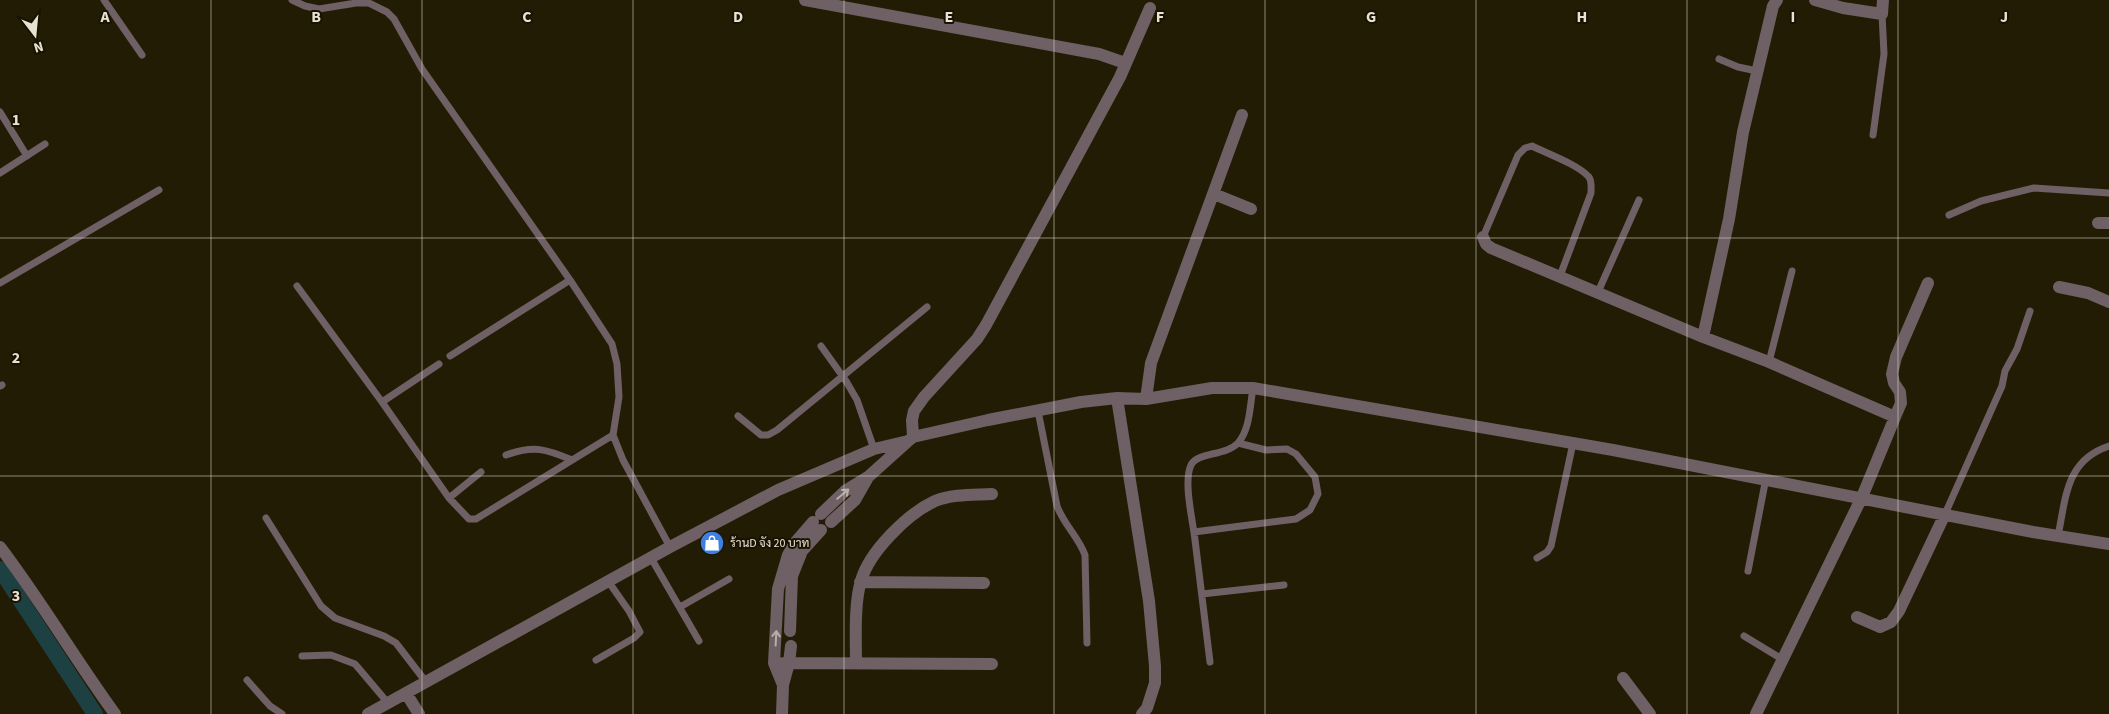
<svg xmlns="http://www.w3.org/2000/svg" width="2109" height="714" viewBox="0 0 2109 714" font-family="'Source Sans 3',Sarabun,sans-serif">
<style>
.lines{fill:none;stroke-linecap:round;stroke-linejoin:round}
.canal{stroke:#1d4043;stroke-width:16}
.lane{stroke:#6e6064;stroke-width:7}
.street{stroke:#6e6064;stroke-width:12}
.oneway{stroke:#b7afa7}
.grid{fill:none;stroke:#e7e3d4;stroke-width:1;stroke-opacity:0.55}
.labels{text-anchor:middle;stroke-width:4;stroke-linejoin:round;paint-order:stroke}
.poi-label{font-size:12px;fill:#e7e3d4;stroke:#191200;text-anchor:start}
.grid-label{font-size:16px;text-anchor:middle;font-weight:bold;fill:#e7e3d4;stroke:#191200;stroke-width:4;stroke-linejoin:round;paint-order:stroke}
</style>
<rect width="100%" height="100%" fill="#231c04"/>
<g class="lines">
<path class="canal" d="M 0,569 L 95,714"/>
<path class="lane" d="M 104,0 L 142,55
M 292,0 L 305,6 L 319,9 L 356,3 L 369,3 L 387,12 L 394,19 L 422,69 L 570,280 L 612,344 L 617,364 L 619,397 L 613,435 L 623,460 L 670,547
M 1719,59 L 1738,67 L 1757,71
M 0,112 L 27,156
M 1873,135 L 1884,54 L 1882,14
M 0,173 L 45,144
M 1949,215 L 1981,201 L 2034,188 L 2109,193
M 1483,237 L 1518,155 L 1525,148 L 1532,146 C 1548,154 1577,164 1589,177 C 1592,182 1591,187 1591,193 L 1560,276
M 0,283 L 159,190
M 297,286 L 382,402
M 1598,292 L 1639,200
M 821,346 L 846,381 L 857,400 L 874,449
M 450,356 L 570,280
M 1769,362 L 1792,271
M 439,364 L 382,402 L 449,498 L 469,519 L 476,519 L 613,435
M 0,386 L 2,385
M 1038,411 L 1057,506 C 1064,525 1078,536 1085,555 L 1087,643
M 738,416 L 761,435 L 768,435 L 777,430 L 927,307
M 506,455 C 534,445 546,449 572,460
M 449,498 L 481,472
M 1945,514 L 2002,386 L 2005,371 L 2017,349 L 2030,311
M 266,518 L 321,606 L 335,618 L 384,636 L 396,643 L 426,682
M 1194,532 L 1296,519 L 1310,510 L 1318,494 L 1315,477 L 1296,454 L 1287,449 L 1266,450 L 1238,443
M 2058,536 C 2066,497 2066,460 2109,446
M 651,558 L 699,641
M 1537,558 L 1547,552 L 1551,546 L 1573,443
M 1748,571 L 1766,478
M 1202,594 L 1284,585
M 680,607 L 729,579
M 1744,636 L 1782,659
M 302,656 L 331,655 L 355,664 L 388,703
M 596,660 L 634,638 L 640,632 L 629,611 L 608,581
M 1210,662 C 1205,621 1200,581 1195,540 C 1193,521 1183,482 1191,465 C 1197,452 1226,456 1238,443 C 1250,430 1250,405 1253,388
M 247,680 L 270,706 L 282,714"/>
<path class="street" d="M 805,0 L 1099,54 L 1125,63
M 1815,0 L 1843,8 L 1882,14 L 1883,0
M 1214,194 L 1251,209
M 2098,223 L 2109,223
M 1483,237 L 1486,244 L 1491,248 L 1703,337 L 1769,362 L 1895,417 L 1862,497 L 1756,714
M 2059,287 L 2088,293 L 2109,302
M 1703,337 L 1729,219 L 1743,132 L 1773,6 L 1777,0
M 1117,398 L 1149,601 L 1155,666 L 1155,683 L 1147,708 L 1142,714
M 1146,399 L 1151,363 L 1242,115
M 1895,417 L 1901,403 L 1900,392 L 1894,383 L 1892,374 L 1896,357 L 1928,283
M 913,437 L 912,420 L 914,411 L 924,397 L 977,339 L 986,325 L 1120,77 L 1150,8
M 821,514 L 845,491 L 868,477 L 907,442
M 831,522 L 855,500 L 867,479
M 0,547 C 41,601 75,659 115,714
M 860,582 L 984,583
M 1857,617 L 1880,627 L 1891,622 L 1899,611 L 1945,514
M 790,631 L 792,576 L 802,551 L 821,530
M 856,662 C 856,640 854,603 861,581 C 869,552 907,514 935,501 C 952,494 974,495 992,494
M 774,663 L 992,664
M 1623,678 L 1650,714
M 783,685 L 774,663 L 778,589 L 788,555 L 794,544 L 813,522
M 406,693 L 419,714
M 368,714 L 670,547 L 778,490 L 874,449 L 908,441 L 913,437 L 988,420 L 1081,402 L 1117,398 L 1146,399 L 1212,388 L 1253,388 L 1613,450 L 2033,532 L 2109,544
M 782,714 L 783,685 L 789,663 L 791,646"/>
</g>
<defs><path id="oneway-shaft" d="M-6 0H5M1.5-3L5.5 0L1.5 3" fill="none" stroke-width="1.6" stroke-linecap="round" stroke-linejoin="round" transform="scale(1.25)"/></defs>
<g class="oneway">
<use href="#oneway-shaft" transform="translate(843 494) rotate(-40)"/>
<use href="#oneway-shaft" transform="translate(776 638) rotate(-87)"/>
</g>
<path class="grid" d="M 211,0 L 211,714M 422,0 L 422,714M 633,0 L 633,714M 844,0 L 844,714M 1054,0 L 1054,714M 1265,0 L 1265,714M 1476,0 L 1476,714M 1687,0 L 1687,714M 1898,0 L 1898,714M 0,238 L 2109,238M 0,476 L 2109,476"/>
<defs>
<g id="shop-disc" transform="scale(1.25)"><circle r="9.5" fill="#3f7fe0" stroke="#191200"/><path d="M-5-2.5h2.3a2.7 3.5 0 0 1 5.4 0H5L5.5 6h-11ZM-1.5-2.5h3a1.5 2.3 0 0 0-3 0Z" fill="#fff"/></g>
</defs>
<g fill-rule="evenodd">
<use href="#shop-disc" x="712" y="543"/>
</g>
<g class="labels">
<g class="poi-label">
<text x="730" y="547">ร้านD จัง 20 บาท</text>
</g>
</g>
<g class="grid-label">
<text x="105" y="22">A</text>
<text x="316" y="22">B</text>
<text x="527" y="22">C</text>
<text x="738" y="22">D</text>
<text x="949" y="22">E</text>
<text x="1160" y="22">F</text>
<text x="1371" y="22">G</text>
<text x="1582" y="22">H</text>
<text x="1793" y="22">I</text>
<text x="2004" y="22">J</text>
<text x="16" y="125">1</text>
<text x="16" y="363">2</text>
<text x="16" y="601">3</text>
</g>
<g transform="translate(35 35) rotate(164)" stroke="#191200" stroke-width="4" paint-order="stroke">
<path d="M0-4L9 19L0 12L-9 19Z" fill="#e7e3d4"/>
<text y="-8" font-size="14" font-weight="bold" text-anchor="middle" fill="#e7e3d4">N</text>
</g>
</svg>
